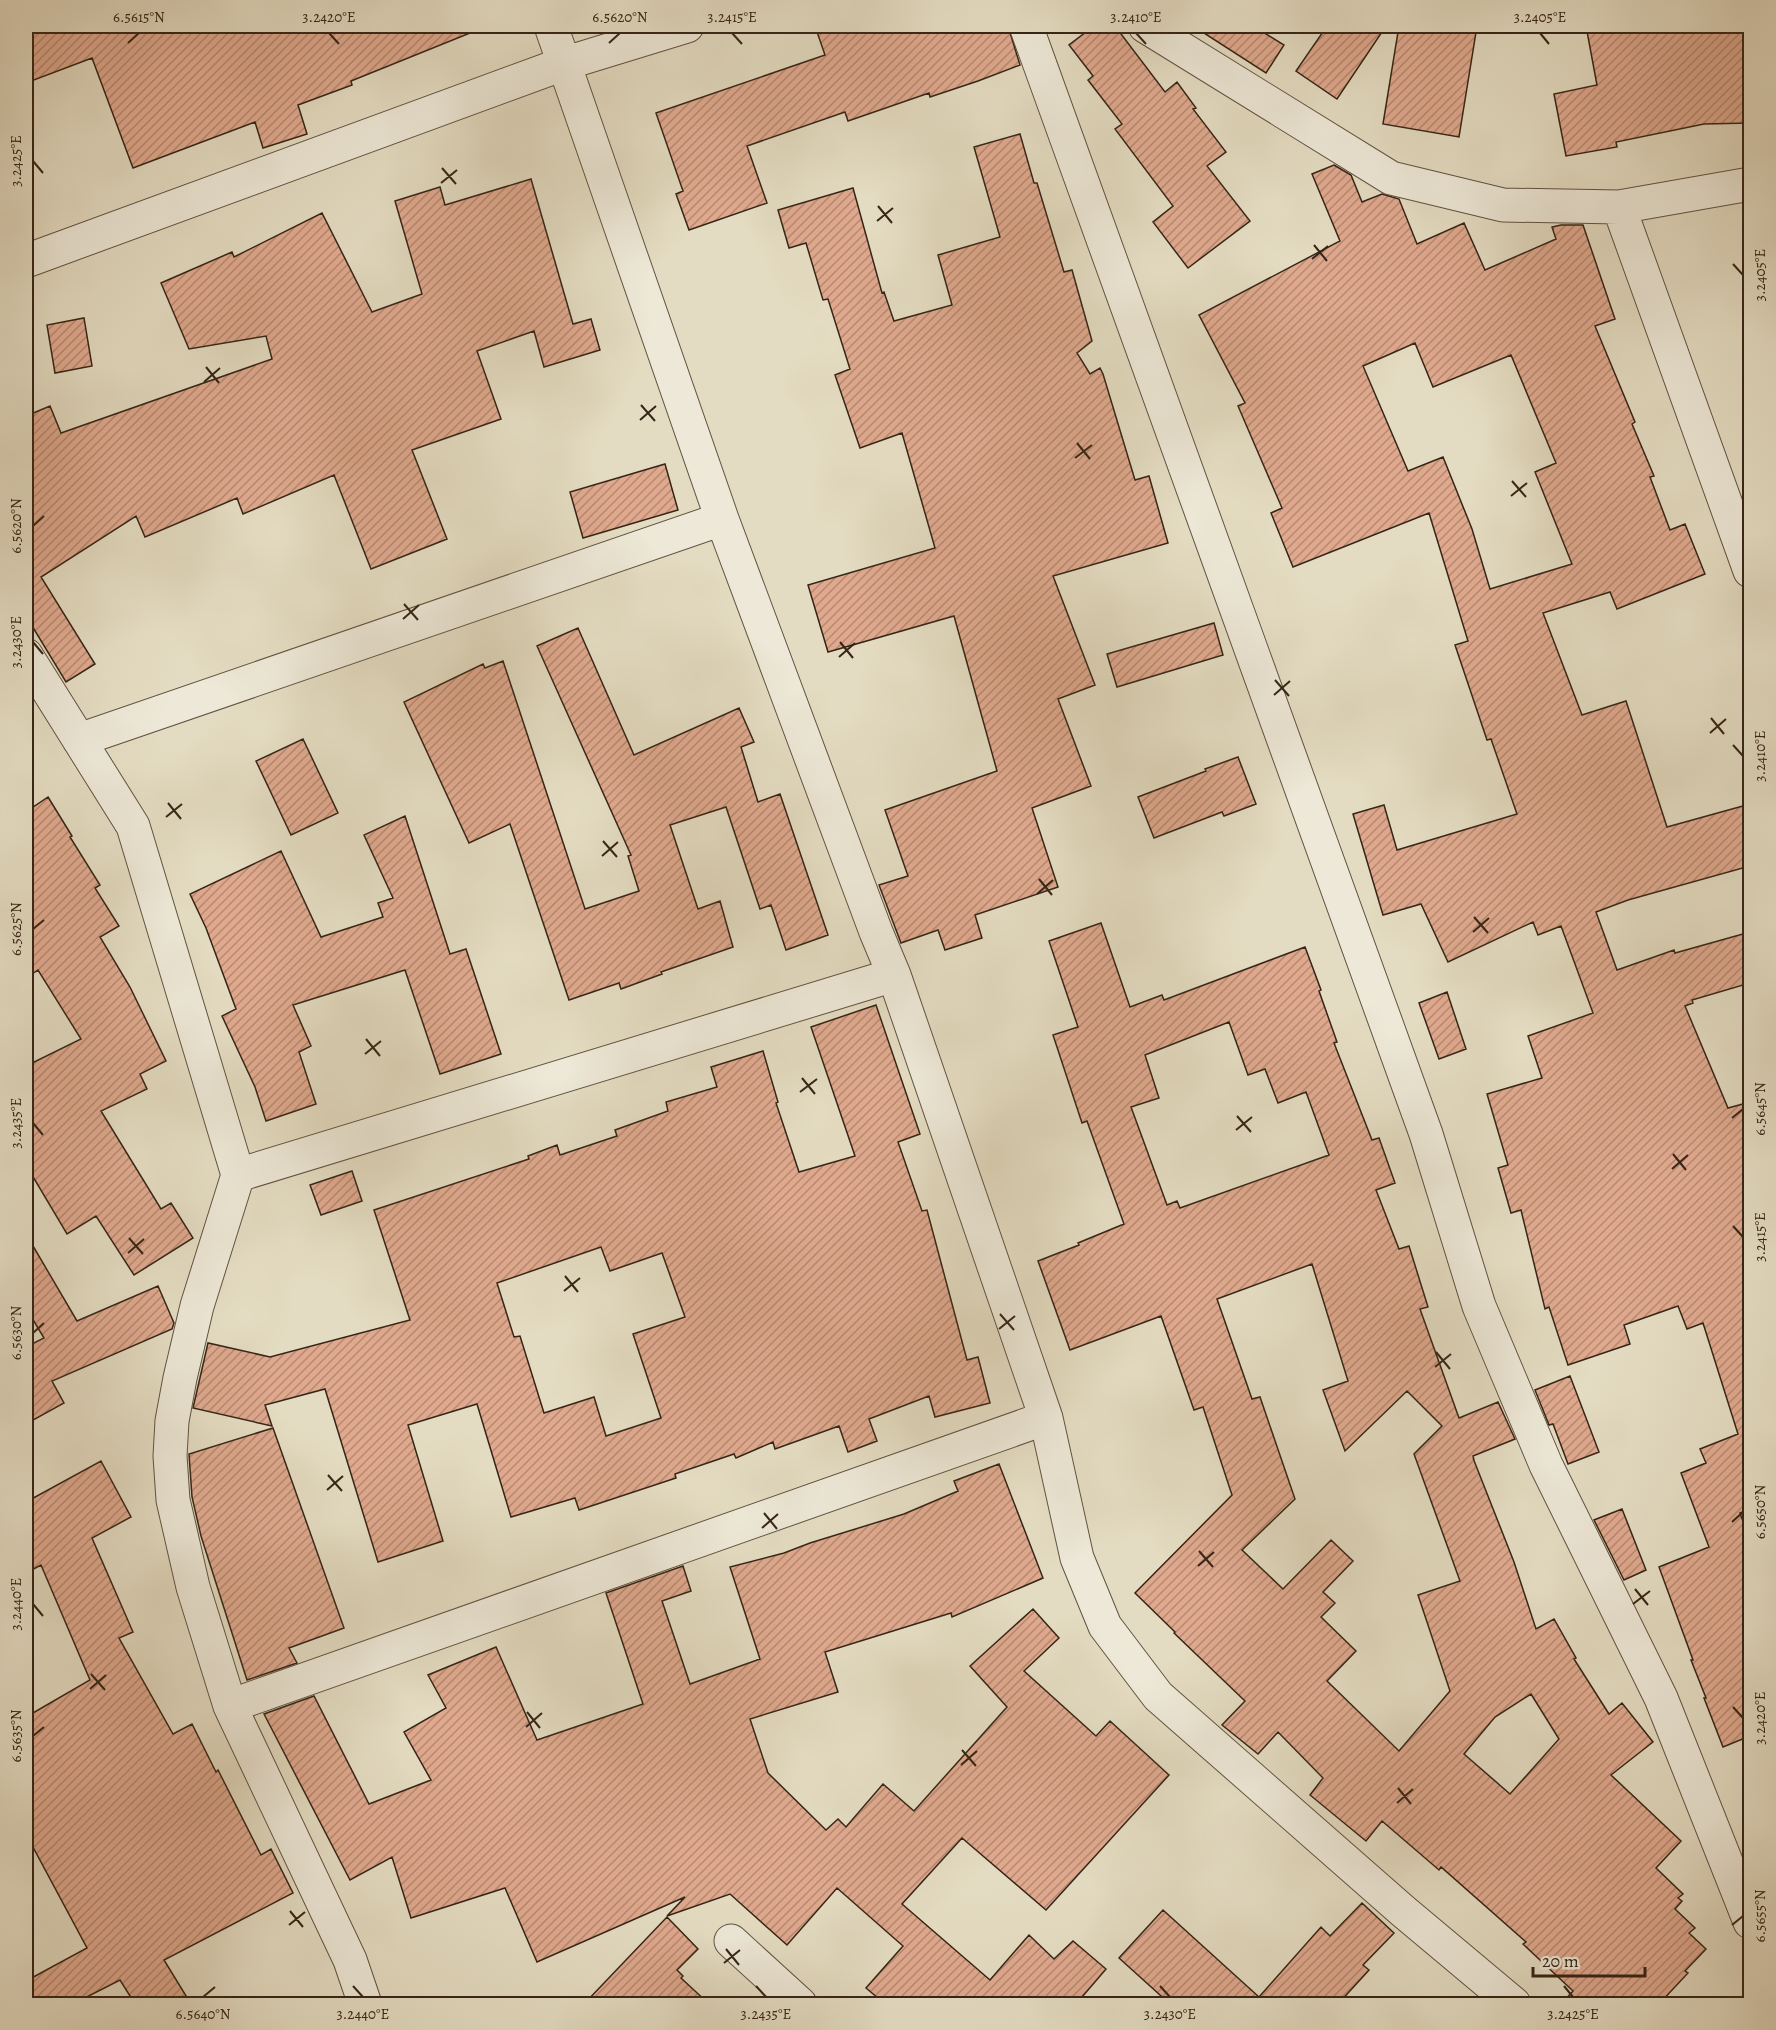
<svg xmlns="http://www.w3.org/2000/svg" width="1776" height="2030" viewBox="0 0 1776 2030" font-family="Alegreya,serif">
<style>
.building{fill:url(#building-hatch);stroke:#352516;stroke-width:1.5;fill-rule:evenodd}
.lines{fill:none;stroke-linecap:round;stroke-linejoin:round}
.minor-casing{stroke:#615341;stroke-width:35}
.minor{stroke:#ede8d7;stroke-width:33}
.ticks{fill:none;stroke:#352516;stroke-width:2}
.neatline{fill:none;stroke:#352516;stroke-width:2}
.ticks-label{font-size:15px;text-anchor:middle;fill:#352516}
</style>
<defs>
<pattern id="building-hatch" width="6" height="6" patternUnits="userSpaceOnUse" patternTransform="scale(1.5)"><rect width="6" height="6" fill="#e0a98e"/><path d="M-1 1l2-2M0 6l6-6M5 7l2-2" fill="none" stroke="#b68973"/></pattern>
</defs>
<rect width="100%" height="100%" fill="#e4dcc2"/>
<filter id="stains"><feTurbulence type="fractalNoise" baseFrequency=".00333" numOctaves="4"/><feColorMatrix values="0 0 0 0 .2 0 0 0 0 .09 0 0 0 0 .02 0 0 0 .5 -.17"/></filter>
<radialGradient id="worn" r=".72"><stop offset=".6" stop-color="#630" stop-opacity="0"/><stop offset="1" stop-color="#630" stop-opacity=".3"/></radialGradient>
<path class="building" d="M 26,26 L 485,26 L 485,27 L 351,81 L 352,85 L 298,105 L 307,134 L 263,148 L 255,122 L 133,168 L 92,58 L 26,83 Z
M 815,26 L 1008,26 L 1020,65 L 978,81 L 930,97 L 929,93 L 848,121 L 845,112 L 747,146 L 767,203 L 689,230 L 676,194 L 683,191 L 656,113 L 825,55 Z
M 1094,26 L 1115,26 L 1165,92 L 1177,82 L 1196,108 L 1193,109 L 1226,152 L 1207,166 L 1250,221 L 1188,268 L 1153,222 L 1173,206 L 1115,129 L 1122,124 L 1088,80 L 1093,76 L 1069,45 Z
M 1193,26 L 1253,26 L 1284,45 L 1266,73 Z
M 1327,26 L 1386,26 L 1337,99 L 1296,71 Z
M 1399,26 L 1477,26 L 1459,137 L 1383,124 Z
M 1586,26 L 1750,26 L 1750,123 L 1704,124 L 1616,142 L 1617,147 L 1566,156 L 1554,94 L 1597,85 Z
M 1020,134 L 1034,183 L 1037,183 L 1064,272 L 1072,270 L 1092,341 L 1077,353 L 1090,374 L 1100,368 L 1103,374 L 1135,480 L 1149,476 L 1168,543 L 1053,576 L 1095,685 L 1058,699 L 1091,786 L 1032,808 L 1058,887 L 975,915 L 982,938 L 945,950 L 938,930 L 901,943 L 879,885 L 908,876 L 885,810 L 997,771 L 954,616 L 828,652 L 808,585 L 935,548 L 902,433 L 860,448 L 835,375 L 850,369 L 828,299 L 823,300 L 806,243 L 789,248 L 778,210 L 853,188 L 882,293 L 884,292 L 894,321 L 952,305 L 938,255 L 1000,237 L 974,147 Z
M 1334,165 L 1351,175 L 1362,202 L 1382,194 L 1399,199 L 1417,244 L 1464,223 L 1485,270 L 1556,239 L 1552,227 L 1561,225 L 1583,225 L 1615,319 L 1595,326 L 1635,422 L 1632,424 L 1654,476 L 1650,477 L 1670,530 L 1685,524 L 1705,574 L 1617,609 L 1610,592 L 1543,613 L 1582,715 L 1626,701 L 1667,827 L 1750,804 L 1750,866 L 1628,900 L 1596,912 L 1617,970 L 1674,950 L 1675,953 L 1750,932 L 1750,983 L 1692,1000 L 1693,1003 L 1685,1006 L 1728,1108 L 1750,1102 L 1750,1509 L 1740,1513 L 1750,1541 L 1750,1736 L 1723,1747 L 1704,1698 L 1706,1698 L 1691,1660 L 1693,1660 L 1659,1567 L 1709,1547 L 1681,1473 L 1706,1463 L 1700,1449 L 1738,1434 L 1703,1323 L 1687,1329 L 1678,1306 L 1624,1325 L 1630,1344 L 1568,1365 L 1549,1307 L 1545,1309 L 1521,1210 L 1511,1213 L 1498,1168 L 1508,1165 L 1487,1094 L 1542,1078 L 1528,1036 L 1593,1013 L 1561,926 L 1538,935 L 1533,922 L 1448,962 L 1421,904 L 1383,915 L 1353,814 L 1384,805 L 1397,850 L 1517,814 L 1491,739 L 1487,740 L 1455,645 L 1468,641 L 1429,513 L 1293,567 L 1271,513 L 1282,508 L 1238,406 L 1245,403 L 1199,315 L 1340,241 L 1312,174 ZM 1415,343 L 1433,387 L 1511,355 L 1556,463 L 1535,472 L 1572,564 L 1490,589 L 1472,529 L 1443,457 L 1408,471 L 1363,366 Z
M 531,179 L 573,324 L 591,319 L 600,350 L 544,367 L 534,331 L 477,351 L 501,419 L 412,450 L 447,539 L 371,569 L 334,475 L 243,514 L 237,498 L 145,537 L 136,516 L 41,577 L 95,664 L 66,682 L 26,616 L 26,416 L 50,406 L 61,433 L 272,359 L 266,336 L 189,349 L 161,283 L 232,252 L 234,257 L 322,213 L 372,312 L 422,294 L 395,201 L 440,187 L 445,205 Z
M 84,318 L 92,366 L 55,373 L 47,325 Z
M 665,464 L 678,510 L 583,538 L 570,492 Z
M 1214,623 L 1223,655 L 1117,687 L 1107,654 Z
M 578,628 L 634,755 L 739,708 L 754,742 L 741,747 L 758,802 L 780,794 L 828,935 L 786,950 L 771,905 L 760,909 L 726,807 L 670,825 L 698,909 L 720,901 L 733,947 L 661,972 L 662,974 L 621,989 L 619,983 L 569,1000 L 510,824 L 469,843 L 404,702 L 483,664 L 485,668 L 503,661 L 585,909 L 639,891 L 628,856 L 631,855 L 537,646 Z
M 303,739 L 338,813 L 291,835 L 256,761 Z
M 1238,757 L 1256,804 L 1224,816 L 1222,812 L 1154,838 L 1138,797 L 1206,771 L 1205,769 Z
M 48,797 L 72,836 L 70,837 L 100,885 L 95,888 L 119,926 L 100,937 L 130,987 L 166,1061 L 140,1074 L 147,1089 L 101,1111 L 161,1209 L 171,1203 L 193,1238 L 134,1275 L 96,1216 L 67,1234 L 26,1165 L 26,1066 L 81,1039 L 38,970 L 26,978 L 26,812 Z
M 405,816 L 450,954 L 466,949 L 501,1054 L 440,1074 L 405,970 L 293,1005 L 311,1046 L 299,1052 L 316,1104 L 266,1121 L 255,1087 L 222,1016 L 236,1009 L 206,928 L 190,894 L 281,851 L 321,937 L 383,917 L 378,903 L 393,898 L 364,835 Z
M 1101,923 L 1130,1007 L 1162,995 L 1164,1000 L 1305,947 L 1321,990 L 1319,991 L 1337,1042 L 1334,1043 L 1372,1140 L 1379,1138 L 1395,1183 L 1376,1190 L 1399,1249 L 1409,1246 L 1428,1307 L 1420,1309 L 1459,1418 L 1498,1402 L 1515,1439 L 1473,1456 L 1474,1460 L 1473,1458 L 1514,1562 L 1536,1629 L 1554,1619 L 1576,1658 L 1574,1659 L 1609,1714 L 1622,1703 L 1653,1742 L 1611,1775 L 1681,1841 L 1656,1868 L 1683,1894 L 1678,1898 L 1682,1901 L 1675,1909 L 1695,1928 L 1689,1933 L 1706,1949 L 1685,1971 L 1688,1973 L 1659,2004 L 1561,2004 L 1573,1991 L 1523,1944 L 1526,1942 L 1441,1867 L 1439,1870 L 1382,1821 L 1366,1841 L 1310,1795 L 1323,1778 L 1278,1732 L 1258,1754 L 1222,1725 L 1245,1701 L 1174,1633 L 1175,1632 L 1135,1593 L 1232,1495 L 1203,1407 L 1194,1410 L 1161,1316 L 1070,1350 L 1038,1261 L 1079,1245 L 1078,1243 L 1124,1224 L 1087,1121 L 1082,1123 L 1053,1035 L 1078,1027 L 1049,941 ZM 1229,1022 L 1248,1075 L 1265,1069 L 1278,1103 L 1306,1092 L 1329,1155 L 1180,1208 L 1177,1201 L 1167,1205 L 1131,1107 L 1159,1098 L 1145,1055 ZM 1312,1264 L 1348,1381 L 1323,1390 L 1345,1451 L 1407,1391 L 1442,1426 L 1414,1454 L 1460,1581 L 1418,1595 L 1450,1691 L 1399,1751 L 1327,1681 L 1356,1651 L 1321,1617 L 1335,1603 L 1323,1592 L 1353,1561 L 1331,1540 L 1283,1589 L 1242,1550 L 1295,1499 L 1260,1397 L 1252,1399 L 1217,1299 ZM 1531,1694 L 1559,1739 L 1510,1794 L 1464,1754 L 1495,1717 Z
M 1447,992 L 1466,1049 L 1439,1059 L 1419,1003 Z
M 876,1005 L 920,1134 L 898,1142 L 922,1211 L 927,1210 L 967,1360 L 978,1357 L 990,1403 L 935,1417 L 929,1396 L 869,1419 L 877,1441 L 848,1452 L 839,1426 L 775,1449 L 773,1442 L 736,1458 L 734,1454 L 675,1474 L 676,1478 L 579,1510 L 575,1498 L 511,1517 L 477,1404 L 408,1425 L 443,1541 L 378,1562 L 325,1389 L 265,1405 L 272,1426 L 193,1408 L 208,1343 L 270,1357 L 410,1320 L 374,1210 L 529,1159 L 528,1156 L 557,1145 L 560,1155 L 617,1136 L 615,1130 L 668,1111 L 666,1102 L 717,1087 L 711,1067 L 763,1051 L 778,1102 L 776,1103 L 799,1172 L 855,1156 L 811,1027 ZM 601,1247 L 610,1271 L 662,1253 L 685,1317 L 633,1334 L 661,1418 L 606,1436 L 594,1397 L 544,1413 L 520,1336 L 514,1337 L 497,1283 Z
M 352,1171 L 362,1201 L 321,1215 L 310,1185 Z
M 26,1234 L 77,1321 L 158,1286 L 174,1323 L 172,1329 L 52,1381 L 64,1403 L 26,1424 L 26,1331 L 32,1344 L 44,1338 L 26,1308 Z
M 1570,1376 L 1599,1452 L 1568,1464 L 1553,1424 L 1549,1425 L 1535,1390 Z
M 273,1428 L 344,1628 L 289,1648 L 297,1663 L 247,1680 L 201,1536 L 192,1497 L 189,1454 Z
M 101,1461 L 131,1517 L 92,1538 L 133,1632 L 119,1638 L 173,1734 L 192,1724 L 216,1772 L 218,1770 L 261,1855 L 271,1849 L 293,1893 L 164,1960 L 191,2004 L 135,2004 L 120,1980 L 73,2004 L 26,2004 L 26,1981 L 87,1948 L 26,1834 L 26,1717 L 90,1680 L 41,1565 L 26,1573 L 26,1502 Z
M 999,1464 L 1043,1578 L 952,1617 L 951,1613 L 825,1652 L 838,1692 L 750,1719 L 768,1773 L 826,1830 L 838,1819 L 846,1827 L 883,1784 L 914,1811 L 1007,1707 L 970,1666 L 1033,1609 L 1059,1638 L 1024,1671 L 1096,1736 L 1110,1721 L 1169,1775 L 1046,1910 L 962,1838 L 902,1904 L 990,1980 L 1029,1935 L 1054,1959 L 1073,1941 L 1106,1969 L 1076,2004 L 885,2004 L 866,1988 L 903,1946 L 837,1888 L 787,1945 L 730,1894 L 667,1916 L 685,1897 L 537,1962 L 505,1888 L 411,1918 L 392,1857 L 350,1880 L 264,1714 L 314,1696 L 369,1804 L 431,1780 L 404,1732 L 446,1708 L 428,1675 L 496,1647 L 537,1740 L 643,1704 L 606,1593 L 683,1566 L 691,1591 L 662,1601 L 690,1684 L 760,1659 L 730,1567 L 784,1553 L 810,1543 L 904,1514 L 958,1491 L 954,1481 Z
M 1622,1509 L 1646,1570 L 1624,1580 L 1594,1520 Z
M 1362,1903 L 1394,1933 L 1363,1965 L 1369,1970 L 1338,2004 L 1170,2004 L 1119,1958 L 1163,1910 L 1259,1997 L 1321,1927 L 1330,1936 Z
M 667,1917 L 698,1949 L 677,1970 L 683,1976 L 681,1978 L 709,2004 L 584,2004 Z"/>
<g class="lines">
<g class="minor-casing">
<path id="minor" d="M 551,26 L 722,519 L 876,932 L 894,975 L 1046,1418 L 1077,1558 L 1105,1626 L 1158,1696 L 1403,1911 L 1514,2004
M 1026,26 L 1426,1134 L 1479,1306 L 1546,1465 L 1661,1698 L 1750,1922
M 1145,26 L 1391,178 L 1503,205 L 1619,207 L 1750,184
M 1619,207 L 1750,571
M 26,261 L 563,64 L 687,26
M 26,655 L 133,826 L 238,1175 L 197,1306 L 180,1378 L 172,1421 L 170,1456 L 173,1500 L 193,1587 L 230,1706 L 350,1960 L 365,2004
M 79,740 L 722,519
M 238,1175 L 894,975
M 230,1706 L 1046,1418
M 731,1941 L 800,2004"/>
</g>
<use href="#minor" class="minor"/>
</g>
<path class="ticks" d="M 329,33 L 339,44M 732,33 L 742,44M 1136,33 L 1146,44M 1540,33 L 1549,44M 128,43 L 139,33M 609,43 L 620,33M 33,161 L 43,173M 442,168 L 456,184M 441,183 L 457,170M 878,206 L 892,223M 877,221 L 893,208M 1314,245 L 1327,261M 1312,259 L 1328,246M 1733,264 L 1743,275M 206,367 L 219,383M 204,382 L 220,368M 641,405 L 655,421M 640,420 L 656,406M 1077,443 L 1090,459M 1075,458 L 1092,445M 1512,481 L 1526,497M 1511,496 L 1527,483M 33,526 L 44,516M 404,604 L 418,620M 403,619 L 419,605M 33,642 L 43,654M 840,642 L 853,658M 839,657 L 855,643M 1275,680 L 1289,696M 1274,695 L 1290,681M 1711,718 L 1724,734M 1710,733 L 1726,719M 1733,745 L 1743,756M 168,803 L 181,819M 166,817 L 182,804M 603,841 L 617,857M 602,856 L 618,842M 1039,879 L 1052,895M 1037,894 L 1053,880M 1474,917 L 1488,933M 33,929 L 44,920M 1473,932 L 1489,918M 366,1039 L 380,1056M 365,1054 L 381,1041M 802,1078 L 815,1094M 800,1092 L 817,1079M 1237,1116 L 1251,1132M 1732,1118 L 1743,1109M 33,1123 L 43,1135M 1236,1130 L 1252,1117M 1673,1154 L 1686,1170M 1672,1169 L 1688,1155M 1733,1226 L 1743,1237M 129,1238 L 143,1254M 128,1253 L 144,1239M 565,1276 L 578,1292M 564,1291 L 580,1278M 1000,1314 L 1014,1330M 999,1329 L 1015,1316M 33,1333 L 44,1323M 1436,1352 L 1450,1369M 1435,1367 L 1451,1354M 328,1475 L 342,1491M 327,1490 L 343,1476M 764,1513 L 777,1529M 1732,1522 L 1743,1512M 762,1528 L 778,1514M 1199,1551 L 1213,1567M 1198,1566 L 1214,1552M 1635,1589 L 1648,1605M 33,1604 L 43,1616M 1633,1604 L 1650,1591M 91,1674 L 105,1690M 90,1689 L 106,1675M 1733,1707 L 1743,1718M 527,1712 L 540,1728M 526,1727 L 542,1713M 33,1736 L 44,1727M 962,1750 L 976,1766M 961,1765 L 977,1751M 1398,1788 L 1411,1804M 1397,1803 L 1413,1789M 290,1911 L 303,1927M 289,1925 L 305,1912M 1732,1925 L 1743,1916M 726,1949 L 739,1965M 724,1963 L 740,1950M 353,1986 L 363,1997M 756,1986 L 766,1997M 1160,1986 L 1170,1997M 1564,1986 L 1573,1997M 203,1997 L 215,1987"/>
<rect width="1776" height="2030" fill="none" stroke="#e4dcc2" stroke-width="66"/>
<path d="M1533 1967v9h112v-9" fill="none" stroke="#352516" stroke-width="3"/>
<text x="1542" y="1967" font-size="18" fill="#352516" stroke="#ede8d7" stroke-width="4.5" paint-order="stroke">20 m</text>
<rect x="33" y="33" width="1710" height="1964" class="neatline"/>
<g class="ticks-label">
<text x="139" y="22">6.5615°N</text>
<text x="329" y="22">3.2420°E</text>
<text x="620" y="22">6.5620°N</text>
<text x="732" y="22">3.2415°E</text>
<text x="1136" y="22">3.2410°E</text>
<text x="1540" y="22">3.2405°E</text>
<text transform="translate(16 161) rotate(-90)" y="5">3.2425°E</text>
<text transform="translate(1760 275) rotate(-90)" y="5">3.2405°E</text>
<text transform="translate(16 526) rotate(-90)" y="5">6.5620°N</text>
<text transform="translate(16 642) rotate(-90)" y="5">3.2430°E</text>
<text transform="translate(1760 756) rotate(-90)" y="5">3.2410°E</text>
<text transform="translate(16 929) rotate(-90)" y="5">6.5625°N</text>
<text transform="translate(1760 1109) rotate(-90)" y="5">6.5645°N</text>
<text transform="translate(16 1123) rotate(-90)" y="5">3.2435°E</text>
<text transform="translate(1760 1237) rotate(-90)" y="5">3.2415°E</text>
<text transform="translate(16 1333) rotate(-90)" y="5">6.5630°N</text>
<text transform="translate(1760 1512) rotate(-90)" y="5">6.5650°N</text>
<text transform="translate(16 1604) rotate(-90)" y="5">3.2440°E</text>
<text transform="translate(1760 1718) rotate(-90)" y="5">3.2420°E</text>
<text transform="translate(16 1736) rotate(-90)" y="5">6.5635°N</text>
<text transform="translate(1760 1916) rotate(-90)" y="5">6.5655°N</text>
<text x="203" y="2019">6.5640°N</text>
<text x="363" y="2019">3.2440°E</text>
<text x="766" y="2019">3.2435°E</text>
<text x="1170" y="2019">3.2430°E</text>
<text x="1573" y="2019">3.2425°E</text>
</g>
<rect width="100%" height="100%" filter="url(#stains)"/>
<rect width="100%" height="100%" fill="url(#worn)"/>
</svg>
